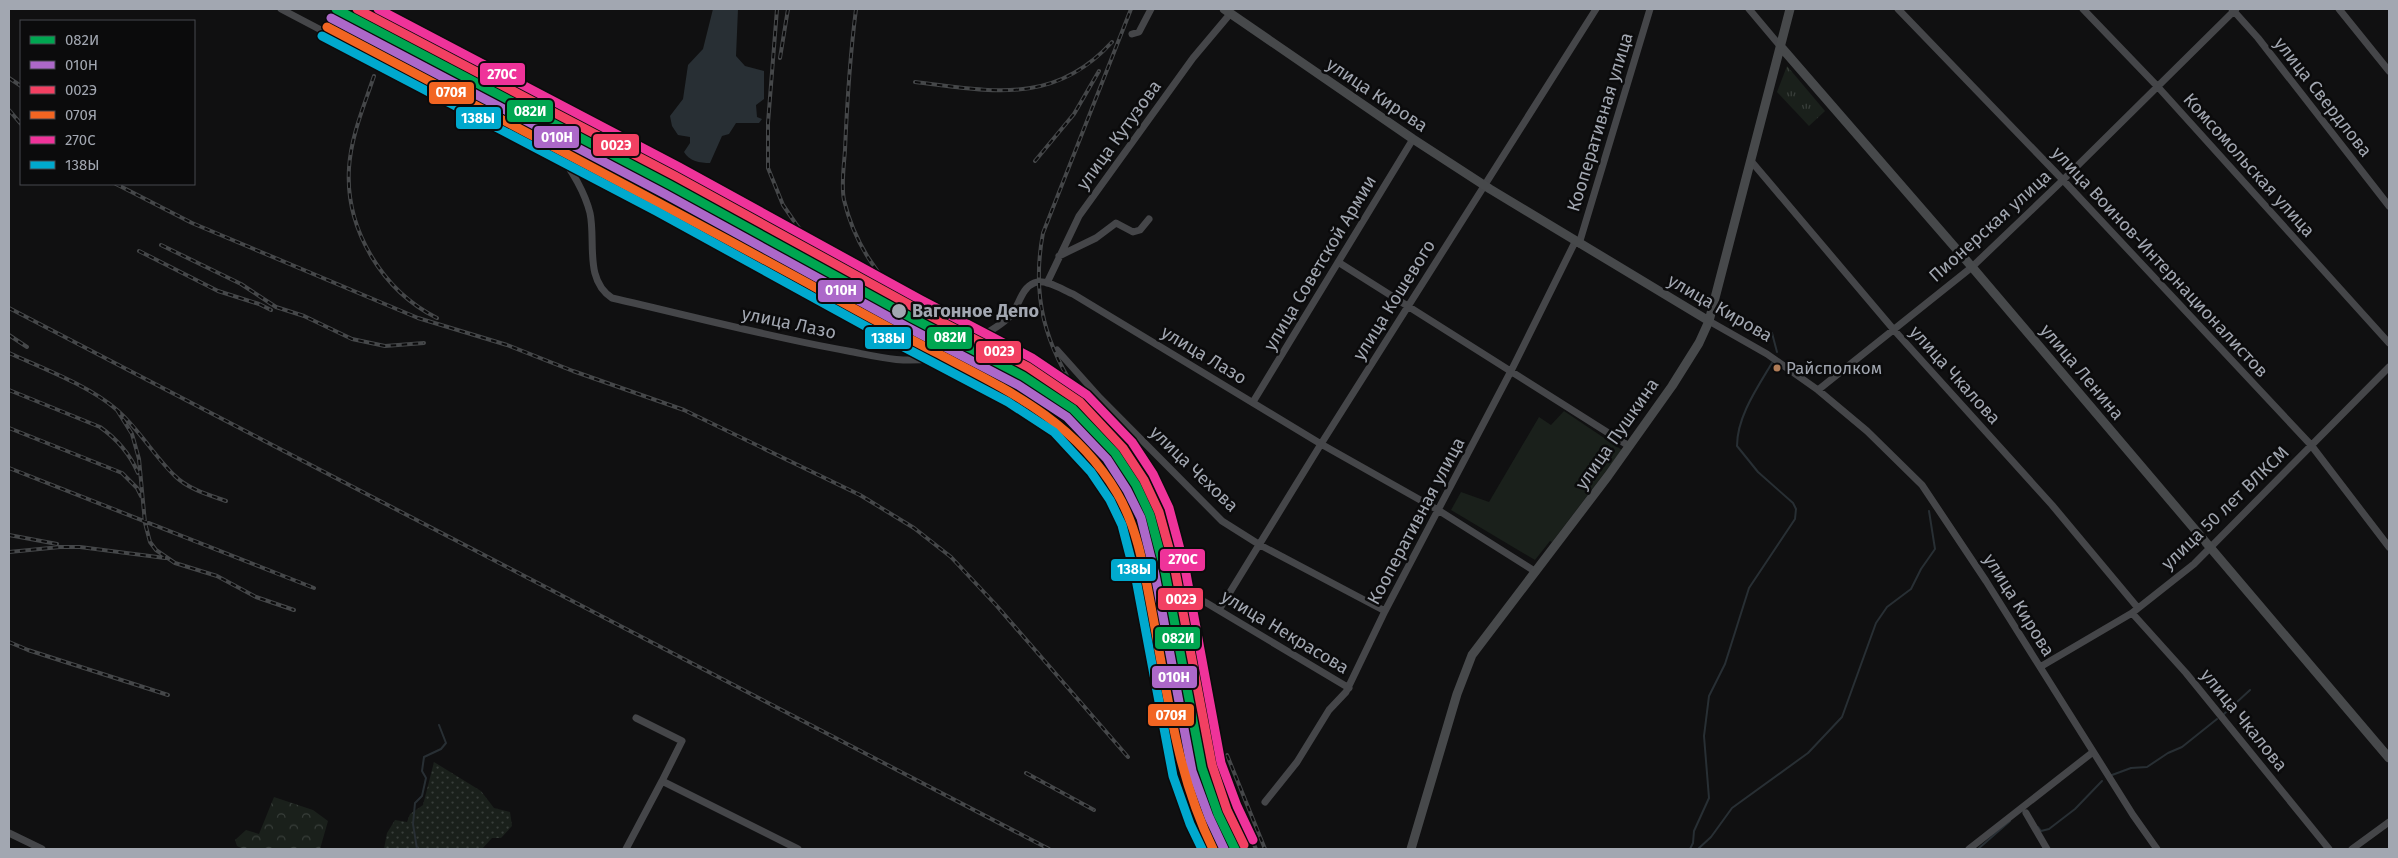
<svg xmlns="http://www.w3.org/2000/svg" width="2398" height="858" viewBox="0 0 2398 858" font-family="'Fira Sans',sans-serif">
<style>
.grass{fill:url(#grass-dots)}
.forest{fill:url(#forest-crowns)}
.park{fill:url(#park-tufts)}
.pitch{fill:#1a201b}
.water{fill:#282f34}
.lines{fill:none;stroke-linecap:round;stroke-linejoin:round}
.stream{stroke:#282f34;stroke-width:2}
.minor{stroke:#454649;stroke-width:7}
.major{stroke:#47494b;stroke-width:9}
.rail-casing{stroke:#454749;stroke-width:4}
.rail{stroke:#0b0b0c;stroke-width:2;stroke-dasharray:5.5;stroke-linecap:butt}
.rail-1-casing{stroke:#0b0b0c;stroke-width:12}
.rail-2-casing{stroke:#0b0b0c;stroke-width:12}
.rail-3-casing{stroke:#0b0b0c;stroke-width:12}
.rail-4-casing{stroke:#0b0b0c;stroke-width:12}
.rail-5-casing{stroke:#0b0b0c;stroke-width:12}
.rail-6-casing{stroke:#0b0b0c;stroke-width:12}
.rail-1{stroke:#00a651;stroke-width:9}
.rail-2{stroke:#ac68c9;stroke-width:9}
.rail-3{stroke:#f24062;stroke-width:9}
.rail-4{stroke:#f26522;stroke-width:9}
.rail-5{stroke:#ef339a;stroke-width:9}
.rail-6{stroke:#00a9ce;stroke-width:9}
.stop-dot{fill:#a2a7b1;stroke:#0b0b0c;stroke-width:2}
.bus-dot{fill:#b07c57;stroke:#0b0b0c;stroke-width:2}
.labels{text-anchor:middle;stroke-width:5;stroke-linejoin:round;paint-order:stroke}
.bus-label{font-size:17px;fill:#a2a7b1;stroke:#0b0b0c;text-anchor:start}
.street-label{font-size:18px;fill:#a2a7b1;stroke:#0b0b0c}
.stop-label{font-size:18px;font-weight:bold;fill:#a2a7b1;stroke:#0b0b0c;text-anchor:start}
.line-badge{stroke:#0b0b0c;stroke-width:2}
.badge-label{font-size:14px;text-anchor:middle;font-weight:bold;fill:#fff}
</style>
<defs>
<pattern id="grass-dots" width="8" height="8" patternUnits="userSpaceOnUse" patternTransform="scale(1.25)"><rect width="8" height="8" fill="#1a201b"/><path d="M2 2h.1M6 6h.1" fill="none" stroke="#383e3a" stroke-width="1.8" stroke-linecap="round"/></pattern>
<pattern id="forest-crowns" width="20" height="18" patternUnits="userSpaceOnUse" patternTransform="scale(1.25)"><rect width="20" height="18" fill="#1a201b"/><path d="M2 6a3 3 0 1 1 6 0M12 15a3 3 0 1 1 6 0" fill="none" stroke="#383e3a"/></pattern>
<pattern id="park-tufts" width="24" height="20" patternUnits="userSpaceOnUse" patternTransform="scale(1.25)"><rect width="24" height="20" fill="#1a201b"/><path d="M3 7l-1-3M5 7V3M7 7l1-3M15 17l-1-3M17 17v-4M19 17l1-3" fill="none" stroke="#383e3a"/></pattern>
</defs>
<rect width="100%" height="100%" fill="#101011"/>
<path class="grass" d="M 434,762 L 481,791 L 494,808 L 510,812 L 512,826 L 501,838 L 492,838 L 482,849 L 384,849 L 387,833 L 395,820 L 407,822 L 410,814 L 423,805 Z"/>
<path class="forest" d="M 274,797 L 313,810 L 328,821 L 320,849 L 243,849 L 237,846 L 235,840 L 246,830 L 259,834 Z"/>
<path class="park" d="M 1787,66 L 1825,111 L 1809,126 L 1777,92 Z"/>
<path class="pitch" d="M 1564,411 L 1622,450 L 1552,542 L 1550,541 L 1535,560 L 1451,510 L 1461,492 L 1489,502 L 1539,417 L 1551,425 Z"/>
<path class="water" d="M 713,9 L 738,9 L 736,56 L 745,66 L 764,71 L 764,99 L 756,105 L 757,117 L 762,119 L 759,123 L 736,123 L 729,134 L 722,136 L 710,163 C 700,163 689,161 684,152 L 690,143 L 690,137 L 678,135 L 672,126 L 670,116 L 683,99 L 688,65 L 703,49 Z"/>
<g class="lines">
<path class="stream" d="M 1772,333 L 1777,352
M 2224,714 L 2250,690
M 2112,775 L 2131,768 L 2147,767 L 2168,753 L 2182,747 L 2217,719
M 2038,827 L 2041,831 L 2049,829 L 2075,809 L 2102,781
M 417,849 L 413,824 L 415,803 L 422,796 L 426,778 L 422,771 L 424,757 L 441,749 L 446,743 L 439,725
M 1690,849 L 1693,843 L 1694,831 L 1709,798 L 1704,736 L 1709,696 L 1725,664 L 1749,588 L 1795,519 L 1796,509 L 1793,503 L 1758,472 L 1737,446 C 1737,417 1757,388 1772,363
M 1698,849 L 1711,837 L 1732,808 L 1808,753 L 1842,717 L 1876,623 L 1887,607 L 1911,589 L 1921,569 L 1935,549 L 1929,511
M 1978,849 L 2010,821"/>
<path class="minor" d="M 281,9 L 559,155 C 572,170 585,193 590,213 C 596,241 584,280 612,298 C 691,316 769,337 848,351 C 875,356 904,364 931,358 C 950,354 997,330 1010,316 C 1019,307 1021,288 1034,283 C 1045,278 1063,290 1073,294 L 1321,444 L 1438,510 L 1536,572
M 1749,9 L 1781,47
M 1898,9 L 2063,180 L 2311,445 L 2389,547
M 2083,9 L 2158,87 L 2389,343
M 2232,9 L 2258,38 L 2389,206
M 2339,9 L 2389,71
M 1132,34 L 1139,32 L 1151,9
M 1751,161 L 1894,330 L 2052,505 L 2138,608
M 1579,244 L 1650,9
M 1059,256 L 1096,238 L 1116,223 L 1133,232 L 1140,230 L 1149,219
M 1338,262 L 1629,446
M 1047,283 L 1079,216 L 1193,58 L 1230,14
M 1709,321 L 1767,354 L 1818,390 L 1867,431 L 1922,485 L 1986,581 L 2133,815 L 2157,849
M 1057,350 L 1100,398 L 1222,521 L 1260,545 L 1385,611
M 1818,390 L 1972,267 L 2063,180 L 2236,9
M 1253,402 L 1413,139
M 1205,602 L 1349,688
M 1219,610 L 1321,444 L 1596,9
M 2132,613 L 2186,673 L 2329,849
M 2040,667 L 2132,613 L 2194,564 L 2389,367
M 636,718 L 682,741 L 662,781
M 1265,802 L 1297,762 L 1329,710 L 1346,692 L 1385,611 L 1511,371 L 1575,242
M 2026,813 L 2047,849
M 9,833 L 42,849
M 626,849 L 662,781 L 798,849
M 1969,849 L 2093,752
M 2352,849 L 2389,822"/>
<path class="major" d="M 1224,9 L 1413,139 L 1490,189 L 1709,321
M 1781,47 L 1972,267 L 2389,758
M 1411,849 L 1457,694 L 1472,655 L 1608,476 L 1672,386 L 1699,343 L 1709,321 L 1790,9"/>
<g class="rail-casing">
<path id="rail" d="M 777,9 L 768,123 L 768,168 L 783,205 L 796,224 L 808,240 L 844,272 L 970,341 L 1049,381 L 1065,392 L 1116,439 L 1136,466 L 1151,492 L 1170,548 L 1207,747 L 1218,792 L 1225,810 L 1244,849
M 856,9 C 850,56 847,103 845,150 C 844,166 841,185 844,200 C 853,238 876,279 909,301
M 780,58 L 788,9
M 374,76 C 364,106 351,136 349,168 C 345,230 383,291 437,318
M 9,78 L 21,86
M 915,82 C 991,91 1054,106 1112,42
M 9,110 L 21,124
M 1035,161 L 1074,114 L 1099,71
M 116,184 L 192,223 L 418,318 L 507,345 L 573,371 L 684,410 L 860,495 L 914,528 L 951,557 L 996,605 L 1128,757
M 161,245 L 241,284 L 276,307 L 304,316 L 352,339 L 385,346 L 424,343
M 139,251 L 218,291 L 259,304 L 271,310
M 9,308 L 1049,849
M 9,335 L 27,347
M 9,353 C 42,368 90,386 117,410 C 139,429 154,456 175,476 C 188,489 209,495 226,501
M 9,390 L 100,427 C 117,439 130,454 138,473
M 1082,400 C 1045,346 1031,297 1043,233 L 1131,9
M 117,410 L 132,434 L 139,459 L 145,523 L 150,542 L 156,550 L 175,563 L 217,576 L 256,597 L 294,610
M 9,428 L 122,473 L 137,488 L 141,496
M 9,468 L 314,588
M 9,535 L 57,544
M 9,552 L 60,547 L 80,547 L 165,558
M 9,642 L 28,650 L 168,695
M 1227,755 L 1265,849
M 1222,756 L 1243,820 L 1256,849
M 1026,773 L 1094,810"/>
</g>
<use href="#rail" class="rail"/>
<g class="rail-1-casing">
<path id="rail-1" d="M 336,9 L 670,185 L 912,318 L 1023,376 L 1073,409 L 1115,453 L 1136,485 L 1150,515 L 1165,572 L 1202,768 L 1218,814 L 1235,849"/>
</g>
<g class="rail-2-casing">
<path id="rail-2" d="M 331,18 L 665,194 L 907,327 L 1018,385 L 1067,417 L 1107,459 L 1127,490 L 1141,518 L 1155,574 L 1192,771 L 1209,817 L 1224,849"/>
</g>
<g class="rail-3-casing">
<path id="rail-3" d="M 357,9 L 675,176 L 917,309 L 1028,367 L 1080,402 L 1123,448 L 1144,480 L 1159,512 L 1175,570 L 1212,765 L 1227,810 L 1244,845"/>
</g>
<g class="rail-4-casing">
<path id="rail-4" d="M 327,27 C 492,114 657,201 820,290 C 858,311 896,332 935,352 C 1007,390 1074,420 1117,493 C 1139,530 1145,576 1153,617 C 1168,697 1177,775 1213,849"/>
</g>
<g class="rail-5-casing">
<path id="rail-5" d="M 378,9 L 679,167 L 921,300 L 1032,358 L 1087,395 L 1132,442 L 1153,474 L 1169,508 L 1185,568 L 1221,763 L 1237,806 L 1253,840"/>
</g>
<g class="rail-6-casing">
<path id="rail-6" d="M 322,36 L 656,211 L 898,344 L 1008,402 L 1054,432 L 1091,472 L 1110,500 L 1122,525 L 1136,579 L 1173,776 L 1190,824 L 1202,849"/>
</g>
<use href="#rail-1" class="rail-1"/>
<use href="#rail-2" class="rail-2"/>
<use href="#rail-3" class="rail-3"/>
<use href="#rail-4" class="rail-4"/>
<use href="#rail-5" class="rail-5"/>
<use href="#rail-6" class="rail-6"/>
</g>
<circle class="stop-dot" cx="899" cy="311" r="8"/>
<circle class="bus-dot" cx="1777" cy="368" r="4.5"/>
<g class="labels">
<g class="bus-label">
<text x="1786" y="374">Райсполком</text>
</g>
<g class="street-label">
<text transform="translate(1377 95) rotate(34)" y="6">улица Кирова</text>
<text transform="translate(2323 97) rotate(52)" y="6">улица Свердлова</text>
<text transform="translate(1600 122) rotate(-73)" y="6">Кооперативная улица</text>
<text transform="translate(1119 135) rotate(-54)" y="6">улица Кутузова</text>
<text transform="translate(2249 165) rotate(48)" y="6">Комсомольская улица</text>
<text transform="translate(1990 226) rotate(-42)" y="6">Пионерская улица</text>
<text transform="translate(2160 262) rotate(47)" y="6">улица Воинов-Интернационалистов</text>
<text transform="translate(1320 263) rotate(-59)" y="6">улица Советской Армии</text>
<text transform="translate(1394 300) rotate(-58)" y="6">улица Кошевого</text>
<text transform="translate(1720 308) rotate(30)" y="6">улица Кирова</text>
<text transform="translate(789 323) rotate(12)" y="6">улица Лазо</text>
<text transform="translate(1204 355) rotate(31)" y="6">улица Лазо</text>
<text transform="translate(2082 372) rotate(50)" y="6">улица Ленина</text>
<text transform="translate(1955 375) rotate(48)" y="6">улица Чкалова</text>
<text transform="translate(1617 434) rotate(-55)" y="6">улица Пушкина</text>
<text transform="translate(1194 469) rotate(44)" y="6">улица Чехова</text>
<text transform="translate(2225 508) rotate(-44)" y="6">улица 50 лет ВЛКСМ</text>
<text transform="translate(1416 521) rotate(-62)" y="6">Кооперативная улица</text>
<text transform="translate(2019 605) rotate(58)" y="6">улица Кирова</text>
<text transform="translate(1285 632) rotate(31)" y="6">улица Некрасова</text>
<text transform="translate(2244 720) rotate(51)" y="6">улица Чкалова</text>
</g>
<g class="stop-label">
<text x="912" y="317">Вагонное Депо</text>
</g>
</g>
<g class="line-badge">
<rect x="479" y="62" width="47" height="24" rx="5" fill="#ef339a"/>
<rect x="428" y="81" width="47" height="24" rx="5" fill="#f26522"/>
<rect x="506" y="99" width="48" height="24" rx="5" fill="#00a651"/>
<rect x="455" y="106" width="47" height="24" rx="5" fill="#00a9ce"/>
<rect x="533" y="125" width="47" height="24" rx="5" fill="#ac68c9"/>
<rect x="592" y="133" width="48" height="24" rx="5" fill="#f24062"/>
<rect x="817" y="279" width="47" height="24" rx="5" fill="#ac68c9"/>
<rect x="926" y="326" width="47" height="24" rx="5" fill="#00a651"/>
<rect x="864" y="326" width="48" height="24" rx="5" fill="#00a9ce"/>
<rect x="975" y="340" width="47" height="24" rx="5" fill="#f24062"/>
<rect x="1159" y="548" width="47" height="24" rx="5" fill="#ef339a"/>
<rect x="1110" y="558" width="47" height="24" rx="5" fill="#00a9ce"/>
<rect x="1157" y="587" width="47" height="24" rx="5" fill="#f24062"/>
<rect x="1154" y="626" width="47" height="24" rx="5" fill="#00a651"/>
<rect x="1151" y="665" width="47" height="24" rx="5" fill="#ac68c9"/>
<rect x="1147" y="703" width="48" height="24" rx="5" fill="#f26522"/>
</g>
<g class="badge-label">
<text x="502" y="79">270С</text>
<text x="451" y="97">070Я</text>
<text x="530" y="116">082И</text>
<text x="478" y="123">138Ы</text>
<text x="557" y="142">010Н</text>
<text x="616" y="150">002Э</text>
<text x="841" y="295">010Н</text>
<text x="950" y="342">082И</text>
<text x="888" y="343">138Ы</text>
<text x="999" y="356">002Э</text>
<text x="1183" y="564">270С</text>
<text x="1134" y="574">138Ы</text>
<text x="1181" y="604">002Э</text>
<text x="1178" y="643">082И</text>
<text x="1174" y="682">010Н</text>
<text x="1171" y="720">070Я</text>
</g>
<rect width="2398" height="858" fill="none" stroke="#a2a7b1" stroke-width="20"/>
<rect x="20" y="20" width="175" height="165" fill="#0b0b0c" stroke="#47494e"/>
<rect x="30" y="36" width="25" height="8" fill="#00a651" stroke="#47494e"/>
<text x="65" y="45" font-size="15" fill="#a2a7b1">082И</text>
<rect x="30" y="61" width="25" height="8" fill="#ac68c9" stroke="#47494e"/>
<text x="65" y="70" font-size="15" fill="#a2a7b1">010Н</text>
<rect x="30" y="86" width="25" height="8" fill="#f24062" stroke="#47494e"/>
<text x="65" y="95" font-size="15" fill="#a2a7b1">002Э</text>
<rect x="30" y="111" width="25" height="8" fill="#f26522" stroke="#47494e"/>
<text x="65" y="120" font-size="15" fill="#a2a7b1">070Я</text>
<rect x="30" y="136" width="25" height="8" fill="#ef339a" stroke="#47494e"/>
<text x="65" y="145" font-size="15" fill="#a2a7b1">270С</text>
<rect x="30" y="161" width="25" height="8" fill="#00a9ce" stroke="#47494e"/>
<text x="65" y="170" font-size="15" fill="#a2a7b1">138Ы</text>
</svg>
